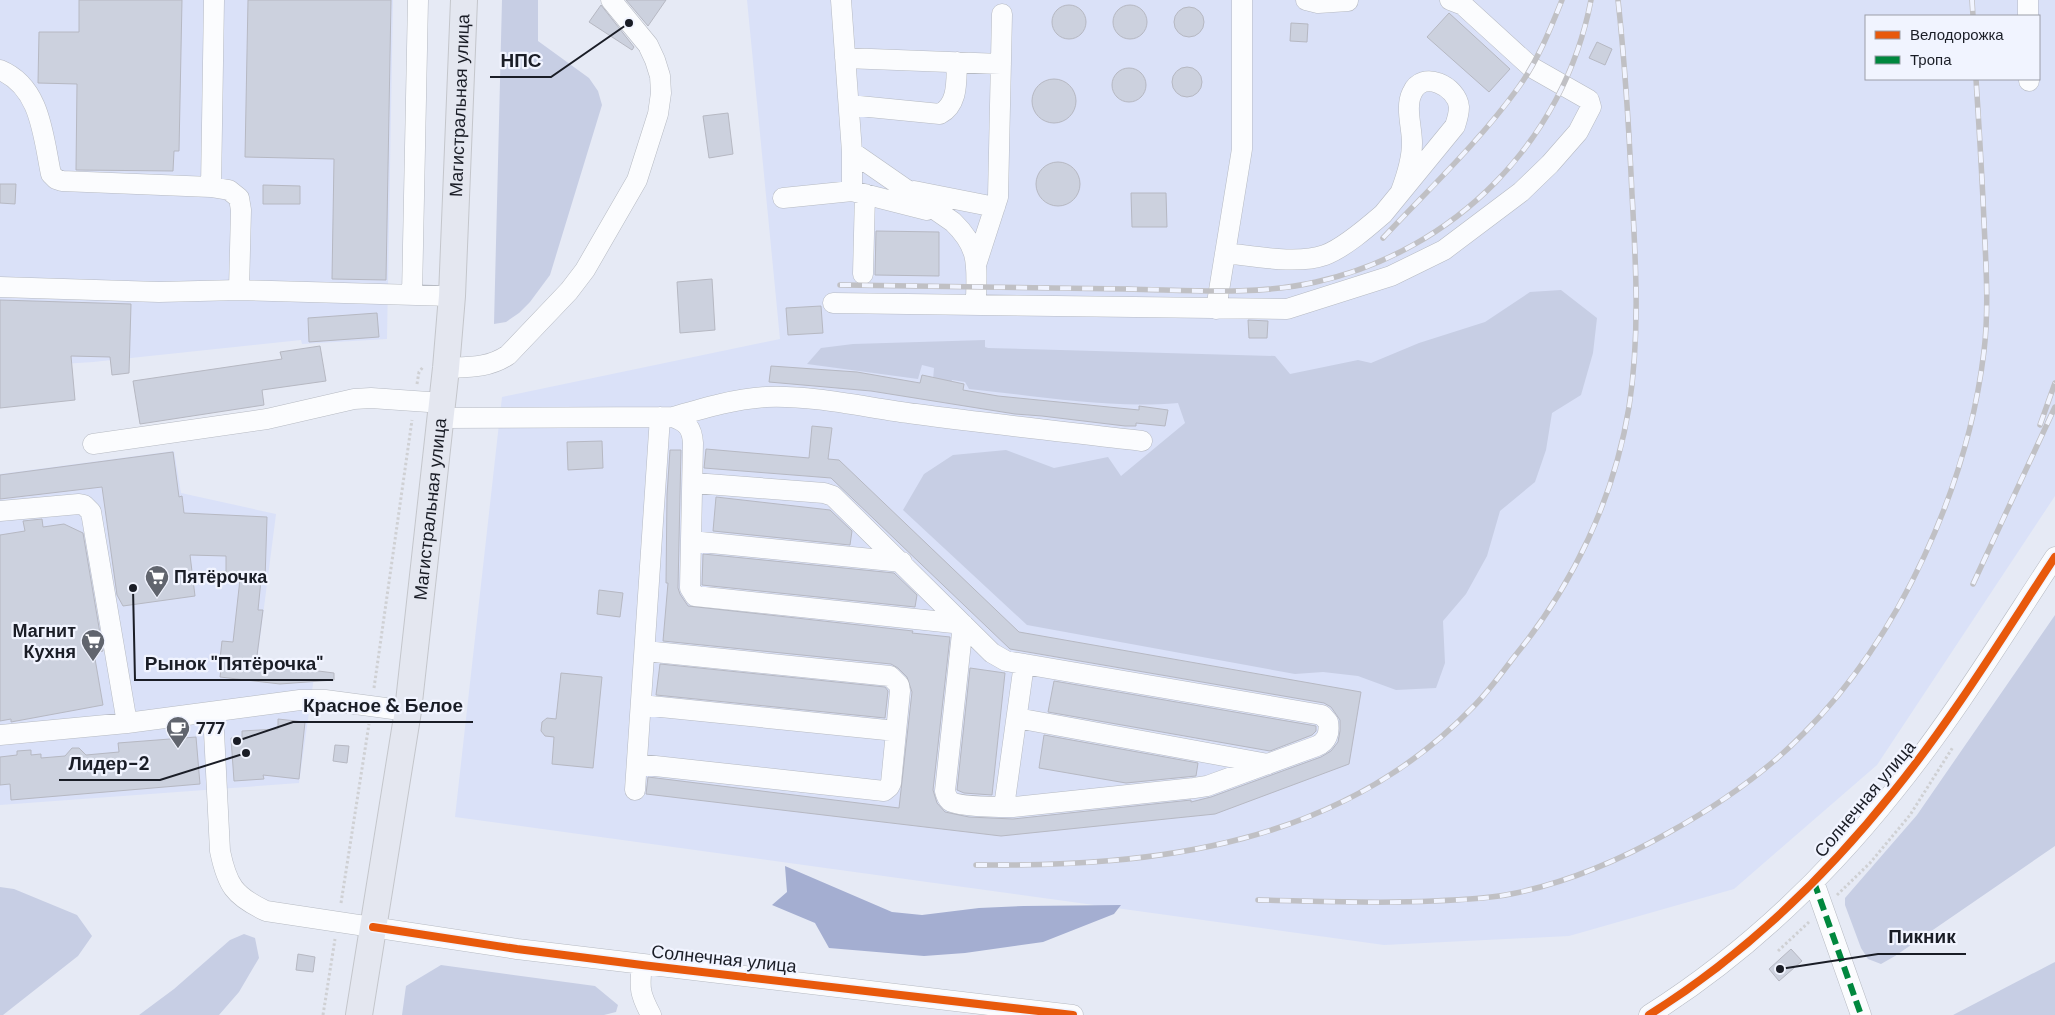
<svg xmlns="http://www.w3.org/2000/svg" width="2055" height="1015" viewBox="0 0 2055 1015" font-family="'DM Sans',sans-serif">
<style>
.built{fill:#dae1f8;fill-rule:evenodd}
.green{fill:#c7cee4}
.water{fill:#a4aed1}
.building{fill:#ccd1de;stroke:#b6b8c2}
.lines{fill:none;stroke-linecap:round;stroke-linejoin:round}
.minor-casing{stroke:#b6bac2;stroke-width:21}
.major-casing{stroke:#c4c6cb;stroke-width:28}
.path{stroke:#cfd0d3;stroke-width:3;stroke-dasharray:2.5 2.5;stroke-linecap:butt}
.minor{stroke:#fbfcfe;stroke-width:20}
.major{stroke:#e4e7f0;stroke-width:26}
.rail-casing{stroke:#c0c0c4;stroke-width:5.5}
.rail{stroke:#f1f4ff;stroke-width:4;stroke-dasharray:11;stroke-linecap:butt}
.quiet{stroke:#00873e;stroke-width:6;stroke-dasharray:12 6;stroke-linecap:butt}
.cycleway-casing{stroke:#f1f4ff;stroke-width:11}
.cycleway{stroke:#e8590c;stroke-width:8}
.labels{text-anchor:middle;stroke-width:4.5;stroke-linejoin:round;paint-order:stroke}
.street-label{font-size:18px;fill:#1a1d26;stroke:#f1f4ff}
.poi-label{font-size:18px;font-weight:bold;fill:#1a1d26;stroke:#f1f4ff;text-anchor:start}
.leader{fill:none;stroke:#1a1d26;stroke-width:2}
.callout-dot{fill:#1a1d26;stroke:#f1f4ff;stroke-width:2}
.callout-label{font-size:19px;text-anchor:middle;font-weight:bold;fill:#1a1d26;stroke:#f1f4ff;stroke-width:4.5;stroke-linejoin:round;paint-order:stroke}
</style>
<rect width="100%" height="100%" fill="#e6eaf5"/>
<path class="built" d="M 0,0 L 393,0 L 387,339 L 302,344 L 301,340 L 93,362 L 0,368 Z
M 747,0 L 2055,0 L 2055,496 L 1877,765 L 1734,889 L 1569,936 L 1384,945 L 455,817 L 502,397 L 780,339 ZM 1866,16 L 2039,16 L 2039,79 L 1866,79 Z
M 174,451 L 181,493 L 276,514 L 257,662 L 315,670 L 299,783 L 0,805 L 0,474 Z"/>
<path class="green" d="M 502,0 L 538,0 L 538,41 L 589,78 L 598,91 L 602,105 L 550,275 L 530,302 L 519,313 L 506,322 L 494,324 Z
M 1561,290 L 1597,318 L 1593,353 L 1581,395 L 1552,413 L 1546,450 L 1535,482 L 1500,511 L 1487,556 L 1466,594 L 1443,621 L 1445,663 L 1436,688 L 1396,690 L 1358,676 L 1323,672 L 1295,674 L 1027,625 L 903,510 L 924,474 L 953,455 L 1006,450 L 1054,468 L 1108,457 L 1121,476 L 1185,423 L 1178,403 C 1109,409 1038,396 969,389 L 965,382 L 952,380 L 950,385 L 933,380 L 934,368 L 922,365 L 918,379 L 807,364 L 821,348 L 853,344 L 985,340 L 985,347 L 988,348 L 1275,356 L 1290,374 L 1358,360 L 1371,363 L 1419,343 L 1485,322 L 1530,292 Z
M 2055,615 L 2055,846 L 1895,956 L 1881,964 L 1868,959 L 1861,948 L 1845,905 L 1845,898 L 1917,815 Z
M 0,887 L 14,889 L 77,915 L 92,936 L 78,956 L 3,1015 L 0,1015 Z
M 244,934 L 255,938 L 259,958 L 239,992 L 219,1015 L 139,1015 L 174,989 L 230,940 Z
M 2055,962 L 2055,1015 L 1953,1015 L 2051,964 Z
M 441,965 L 595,986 L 618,1005 L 616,1012 L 604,1015 L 402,1015 L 406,986 Z"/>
<path class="water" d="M 785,866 L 892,912 L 922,915 L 979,908 L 1024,906 L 1121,905 L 1114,914 L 1043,942 L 965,953 L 924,956 L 829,948 L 815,923 L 772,905 L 787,892 Z"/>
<path class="building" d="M 79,0 L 182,0 L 179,151 L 174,151 L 173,171 L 76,170 L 77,84 L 38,83 L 39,32 L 79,32 Z
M 248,0 L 391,0 L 386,280 L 332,279 L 334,159 L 245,157 Z
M 626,0 L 666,0 L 648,26 Z
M 601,5 L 634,47 L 632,50 L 589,22 Z
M1113 22a17 17 0 1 1 34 0a17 17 0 1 1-34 0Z
M1052 22a17 17 0 1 1 34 0a17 17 0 1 1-34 0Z
M1174 22a15 15 0 1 1 30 0a15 15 0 1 1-30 0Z
M 1449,13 L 1510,69 L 1489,92 L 1427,37 Z
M 1291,23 L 1308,24 L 1307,42 L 1290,41 Z
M 1597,42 L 1612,49 L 1605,65 L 1589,58 Z
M1172 82a15 15 0 1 1 30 0a15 15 0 1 1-30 0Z
M1112 85a17 17 0 1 1 34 0a17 17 0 1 1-34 0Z
M1032 101a22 22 0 1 1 44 0a22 22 0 1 1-44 0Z
M 728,113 L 733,154 L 709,158 L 703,116 Z
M1036 184a22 22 0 1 1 44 0a22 22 0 1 1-44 0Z
M 0,184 L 16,184 L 15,204 L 0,203 Z
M 263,185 L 300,186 L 300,204 L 263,204 Z
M 1131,193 L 1166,193 L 1167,227 L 1132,227 Z
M 876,231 L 939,232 L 939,276 L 875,275 Z
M 712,279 L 715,330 L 680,333 L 677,282 Z
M 0,300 L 131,304 L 129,373 L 112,375 L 110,357 L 71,356 L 75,400 L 0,408 Z
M 821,306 L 823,333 L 788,335 L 786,308 Z
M 377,313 L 379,337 L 309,342 L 308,318 Z
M 1248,320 L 1268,321 L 1267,338 L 1249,338 Z
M 320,346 L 326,381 L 262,390 L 264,405 L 140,424 L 133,381 L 282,359 L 280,352 Z
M 771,366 L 857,372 L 920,383 L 922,375 L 964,384 L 963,390 L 998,396 L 1139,410 L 1139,406 L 1168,410 L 1165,426 L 1136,423 L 1136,426 L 1125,426 L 1042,416 L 1015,414 L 871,391 L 769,382 Z
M 812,426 L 832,428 L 828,459 L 839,460 L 1019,632 L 1361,692 L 1349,764 L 1215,814 L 1001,836 L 646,794 L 648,777 L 899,808 L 912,692 L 907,677 L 898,668 L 891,664 L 663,641 L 668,583 L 666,583 L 667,495 L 670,450 L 681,450 L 678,588 L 680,594 L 688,606 L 913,631 L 912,633 L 950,637 L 933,790 L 937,803 L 945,812 L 969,817 L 1013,819 L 1191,800 L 1191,802 L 1211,797 L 1321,757 L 1331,751 L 1338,742 L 1340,731 L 1340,720 L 1331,707 L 1324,703 L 1010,649 L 831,478 L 704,468 L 706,449 L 809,458 Z
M 602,441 L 603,468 L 568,470 L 567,442 Z
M 173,452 L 179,497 L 182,496 L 184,513 L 267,517 L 265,580 L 261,580 L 258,610 L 263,610 L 256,663 L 334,673 L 334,680 L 280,684 L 220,677 L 222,660 L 220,659 L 222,641 L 233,642 L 240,579 L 226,579 L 226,556 L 190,555 L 195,596 L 123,606 L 117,595 L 102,487 L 0,499 L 0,475 Z
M 716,497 L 830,510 L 852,531 L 850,545 L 713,531 Z
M 42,519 L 43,527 L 64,524 L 83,533 L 103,651 L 94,653 L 103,705 L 11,722 L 11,719 L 0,721 L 0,535 L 25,531 L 23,521 Z
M 703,554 L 894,573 L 917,595 L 915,607 L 702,585 Z
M 599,590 L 623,593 L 620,617 L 597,614 Z
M 660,664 L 885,687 L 888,691 L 885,718 L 656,695 Z
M 970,668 L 1005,673 L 992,795 L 964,793 L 957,790 Z
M 561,673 L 602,677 L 593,768 L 552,764 L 554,737 L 545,736 L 541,731 L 542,722 L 547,718 L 556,719 Z
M 1054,681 L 1316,726 L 1316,731 L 1312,735 L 1270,751 L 1048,712 Z
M 278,719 L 305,722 L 299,779 L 263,775 L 264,779 L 234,781 L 231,738 L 242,738 L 242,731 L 278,729 Z
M 1044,735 L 1198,763 L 1196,776 L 1126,783 L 1039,768 Z
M 196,737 L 200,784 L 11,800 L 10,784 L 0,785 L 0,757 L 17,755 L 17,751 L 31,750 L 31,755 L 41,754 L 41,758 L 65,756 L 72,748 L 79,748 L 86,755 L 119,752 L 118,743 Z
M 335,745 L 349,746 L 347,763 L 333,761 Z
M 1791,949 L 1802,961 L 1779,981 L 1769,969 Z
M 298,954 L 315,957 L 313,972 L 296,970 Z"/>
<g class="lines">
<g class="minor-casing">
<path id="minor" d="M 841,0 L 852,152 L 953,222 C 982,250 976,268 976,305
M 1306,0 L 1318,3 L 1348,1
M 2028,0 L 2028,16
M 845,58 L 1001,64
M 0,70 C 41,87 43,136 51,174 L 56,179 L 62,181 L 211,187 L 229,190 L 239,198 L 241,210 L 239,290
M 2029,79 L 2029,81
M 849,105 L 940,114 C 959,104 956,80 957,62
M 211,187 L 214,0
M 852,191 L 927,210
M 914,191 L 995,207
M 783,198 L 852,191 L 852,152
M 1225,253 C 1254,256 1297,265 1325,255 C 1344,248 1368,227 1383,214 L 1455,126 C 1457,120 1459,113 1459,107 C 1457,86 1422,69 1412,93 C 1405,107 1412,127 1412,143 C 1412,160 1407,175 1401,191
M 976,265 L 998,197 L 1002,14
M 863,274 L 865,194
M 0,287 L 159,292 L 239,290 L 452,296
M 412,295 L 418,0
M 833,303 L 1287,309 L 1391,276 L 1444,250 L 1521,192 L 1550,164 L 1578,132 L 1591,107 L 1589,100 L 1531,67 L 1463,5 L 1450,0
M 1216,309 L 1242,149 L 1242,0
M 446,368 C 469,367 489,368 508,355 L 569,291 L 585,270 L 637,180 L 658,114 L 661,93 L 660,76 L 655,60 L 648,45 L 611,0
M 673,417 C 704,408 734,399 766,397 C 816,395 867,408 916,414 C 991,424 1066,432 1142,441
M 441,418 L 673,417 C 687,422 692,428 693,443 L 690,588 L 695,596 L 963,624 L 945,791 C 946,795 947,798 950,801 C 958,807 1002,807 1013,807 L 1194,788 L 1207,786 L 1317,746 C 1327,742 1330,733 1328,722 L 1322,715 L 1006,661 L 992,653 L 833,496 L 824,493 L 694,483
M 93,444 L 267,419 L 354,399 L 371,398 L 443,403
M 0,511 L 79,504 L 84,505 L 91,512 L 127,723
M 691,541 L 902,562
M 641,705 L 896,731
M 213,712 L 220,851 C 227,885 234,896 266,911 L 517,949 L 1073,1015
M 1017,718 L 1268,764
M 0,735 L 127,723 L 300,700 L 325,700 L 408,711
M 637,764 L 884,791 L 889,787 L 891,783 L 900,691 L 899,685 L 890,676 L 645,651
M 635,790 L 660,417
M 1004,807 L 1024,664
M 1814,882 L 1861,1015
M 642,965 C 639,989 640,994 651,1015
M 1649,1015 C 1744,955 1824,879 1894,791 C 1953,718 2003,636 2055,557"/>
</g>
<g class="major-casing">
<g id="major">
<path id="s1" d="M 359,1015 L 408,711 L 446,368 L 452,296 L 464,0"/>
</g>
</g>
<path class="path" d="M 417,384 L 419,372 L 423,367
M 374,688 L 412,420
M 1837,895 L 1870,863 L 1910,815 L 1953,747
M 341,903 L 369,724
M 1778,951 L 1809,922
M 323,1015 L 335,939"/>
<use href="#minor" class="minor"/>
<use href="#major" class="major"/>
<g class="rail-casing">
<path id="rail" d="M 1972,0 L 1973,16
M 1383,238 C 1429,189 1479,142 1518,88 C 1537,62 1550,30 1562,0
M 840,285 C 936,286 1032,288 1127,289 C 1189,290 1255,296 1316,282 C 1455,251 1564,141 1591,0
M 2040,425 L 2055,383
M 1973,584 L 2055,407
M 976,865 C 1157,867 1340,845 1473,707 C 1488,692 1501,674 1514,657 C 1573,585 1614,499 1629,407 C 1640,336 1636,265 1632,194 C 1629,129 1625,64 1618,0
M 1258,900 C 1316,901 1375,904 1433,901 C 1459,900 1486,899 1511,894 C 1566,883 1620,860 1668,833 C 1717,806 1765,773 1804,733 C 1900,637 1968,486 1984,351 C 1989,309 1986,265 1984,222 C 1982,174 1979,126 1976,79"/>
</g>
<use href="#rail" class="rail"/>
<path class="quiet" d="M 1814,882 L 1861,1015"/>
<g class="cycleway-casing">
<path id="cycleway" d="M 373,927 L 517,949 L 642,965 L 1073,1015
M 1649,1015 C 1744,955 1824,879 1894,791 C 1953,718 2003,636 2055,557"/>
</g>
<use href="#cycleway" class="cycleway"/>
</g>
<defs>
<g id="supermarket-pin" transform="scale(1.25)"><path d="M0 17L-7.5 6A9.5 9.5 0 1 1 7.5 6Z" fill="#61656e" stroke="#f1f4ff"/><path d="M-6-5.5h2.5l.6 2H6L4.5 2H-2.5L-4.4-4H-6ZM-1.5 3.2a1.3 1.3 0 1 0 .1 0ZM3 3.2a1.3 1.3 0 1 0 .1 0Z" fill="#fff"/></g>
<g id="cafe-pin" transform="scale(1.25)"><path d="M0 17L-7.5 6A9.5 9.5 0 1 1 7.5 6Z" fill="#61656e" stroke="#f1f4ff"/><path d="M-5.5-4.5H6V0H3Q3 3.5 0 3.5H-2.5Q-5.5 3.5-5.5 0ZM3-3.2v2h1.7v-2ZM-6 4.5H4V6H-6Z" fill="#fff"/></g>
</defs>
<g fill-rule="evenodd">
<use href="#supermarket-pin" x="157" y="577"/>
<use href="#supermarket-pin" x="93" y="641"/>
<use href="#cafe-pin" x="178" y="728"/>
</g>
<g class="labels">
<g class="street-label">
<text dy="6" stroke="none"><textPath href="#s1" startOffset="916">Магистральная улица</textPath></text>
<text dy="6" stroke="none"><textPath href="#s1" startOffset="511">Магистральная улица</textPath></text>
<text transform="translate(1865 799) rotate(-50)" y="6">Солнечная улица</text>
<text transform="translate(724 959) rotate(6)" y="6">Солнечная улица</text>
</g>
<g class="poi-label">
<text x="174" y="583">Пятёрочка</text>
<text x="76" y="637" text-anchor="end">Магнит<tspan x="76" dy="21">Кухня</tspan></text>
<text x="196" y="734">777</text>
</g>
</g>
<path class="leader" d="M629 23L551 77H490M133 588L135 680H333M237 741L293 722H473M246 753L160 780H59M1780 969L1878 954H1966"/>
<g class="callout-dot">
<circle cx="629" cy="23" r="5"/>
<circle cx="133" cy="588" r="5"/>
<circle cx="237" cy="741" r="5"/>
<circle cx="246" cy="753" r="5"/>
<circle cx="1780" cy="969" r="5"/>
</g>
<g class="callout-label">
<text x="521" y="67">НПС</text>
<text x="234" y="670">Рынок "Пятёрочка"</text>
<text x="383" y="712">Красное &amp; Белое</text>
<text x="109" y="770">Лидер-2</text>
<text x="1922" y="943">Пикник</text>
</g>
<rect x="1865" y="15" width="175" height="65" fill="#f1f4ff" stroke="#9b9ea8"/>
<rect x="1875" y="31" width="25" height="8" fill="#e8590c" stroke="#9b9ea8"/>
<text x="1910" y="40" font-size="15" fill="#1a1d26">Велодорожка</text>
<rect x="1875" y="56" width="25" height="8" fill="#00873e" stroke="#9b9ea8"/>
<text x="1910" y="65" font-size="15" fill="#1a1d26">Тропа</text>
</svg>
